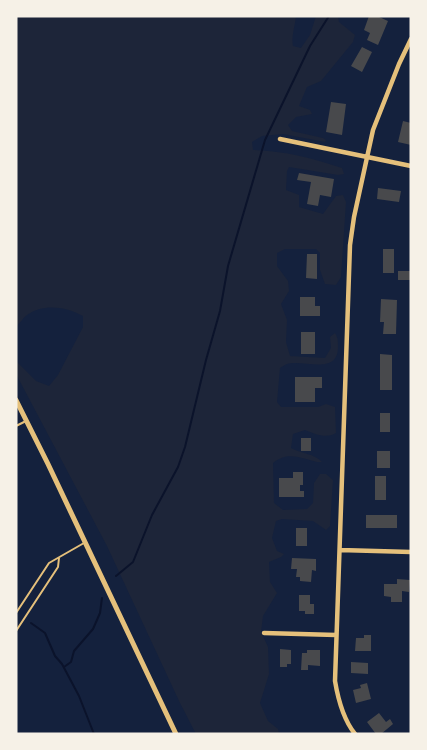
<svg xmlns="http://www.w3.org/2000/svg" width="427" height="750" viewBox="0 0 427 750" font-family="Inter,sans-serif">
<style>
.green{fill:#1d2539}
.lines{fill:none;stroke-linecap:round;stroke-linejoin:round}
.stream{stroke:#0b132b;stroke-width:2}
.building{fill:#48494c}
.service{stroke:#e5c07b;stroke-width:2}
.minor{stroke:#e5c07b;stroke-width:4.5}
.tertiary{stroke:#e5c07b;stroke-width:5}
</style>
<rect width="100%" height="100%" fill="#14213d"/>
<path class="green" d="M 16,16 L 296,16 C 295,26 291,37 293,46 L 301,48 L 310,35 L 316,16 L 338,16 L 339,22 L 355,35 L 353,42 L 321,81 L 307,87 L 299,106 L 310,110 L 312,114 L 296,117 L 288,125 L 292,131 L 323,138 L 326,140 L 325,142 L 283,134 L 262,136 L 252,142 L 253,150 C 285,151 312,158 342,168 L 344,174 L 338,175 L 289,167 L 287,171 L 286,190 L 299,195 L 299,207 L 323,214 L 336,196 L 343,195 L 346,202 L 341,277 L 336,285 L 325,284 L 320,270 L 320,253 L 316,249 L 285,249 L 277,253 L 277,266 L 288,281 L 289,291 L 281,304 L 287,320 L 286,342 L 290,356 L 325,358 L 331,348 L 330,337 L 335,333 C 338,338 338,341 338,347 C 338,376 303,359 287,364 C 284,365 282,367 280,368 L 277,402 L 281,407 L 318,407 L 326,404 L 335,407 L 336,433 C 326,439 315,434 305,430 L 293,434 L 291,448 C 300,453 315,454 322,462 L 317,462 C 300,458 288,451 273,463 L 274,503 L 283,510 L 307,509 L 313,503 L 314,483 L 320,474 L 326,474 L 333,480 L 330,526 L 326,530 L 313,521 L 282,519 L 276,521 L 272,538 L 277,551 L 284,554 L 281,557 L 269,562 L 270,582 L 277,593 L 263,616 L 261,632 L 268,647 L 269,674 L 260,703 L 268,721 L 278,729 L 279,734 L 196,734 L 180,703 L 107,546 L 16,374 L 16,361 L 36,381 L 49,386 L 58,375 L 83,327 L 83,316 C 66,307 44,303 27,315 C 23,318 20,323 16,327 Z"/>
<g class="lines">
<path class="stream" d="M 116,576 L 133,562 L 152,515 L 178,467 L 185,447 L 206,360 L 220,311 L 228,266 L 265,140 L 310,46 L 329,16
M 31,623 L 45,633 L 55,656 L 62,664 L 79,696 L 94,734
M 64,667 L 71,662 L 74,651 L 93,629 L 100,613 L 102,598"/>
</g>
<path class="building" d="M 369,16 L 377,16 L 388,21 L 378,45 L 367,40 L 370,33 L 364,30 Z
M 362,47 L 372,52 L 362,72 L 351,66 Z
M 331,102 L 346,104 L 342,135 L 326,132 Z
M 403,121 L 411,123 L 411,145 L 398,142 Z
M 299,173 L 334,179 L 331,197 L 320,195 L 318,206 L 307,204 L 311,182 L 297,180 Z
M 378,188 L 401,191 L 399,202 L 377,199 Z
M 383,249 L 394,249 L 394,273 L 383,273 Z
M 307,254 L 317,254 L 317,279 L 306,278 Z
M 398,271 L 411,271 L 411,280 L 398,280 Z
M 300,297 L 315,297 L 315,306 L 320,306 L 320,316 L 300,316 Z
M 381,299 L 397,300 L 396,334 L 383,334 L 384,322 L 380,322 Z
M 301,332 L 315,332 L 315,354 L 301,354 Z
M 380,354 L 392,355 L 392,390 L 380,390 Z
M 295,377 L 322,377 L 322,388 L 315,388 L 315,402 L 295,402 Z
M 380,413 L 390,413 L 390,432 L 380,432 Z
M 301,438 L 311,438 L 311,451 L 301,451 Z
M 377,451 L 390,451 L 390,468 L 377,468 Z
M 293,472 L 303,472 L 303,485 L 300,485 L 300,491 L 304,491 L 304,497 L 279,497 L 279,478 L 293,478 Z
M 375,476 L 386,476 L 386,500 L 375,500 Z
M 366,515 L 397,515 L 397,528 L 366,528 Z
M 296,528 L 307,528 L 307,546 L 296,546 Z
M 292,558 L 316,559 L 316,571 L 312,570 L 311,582 L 300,581 L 300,577 L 296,577 L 297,569 L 291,569 Z
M 397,579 L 410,580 L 409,592 L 402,591 L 402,602 L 391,602 L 391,597 L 384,596 L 384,584 L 397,584 Z
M 299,595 L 310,595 L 310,604 L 314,604 L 314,614 L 305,614 L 305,611 L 299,611 Z
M 364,635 L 371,635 L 371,651 L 355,651 L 356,638 L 364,638 Z
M 280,649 L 291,650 L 291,664 L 287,664 L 287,667 L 280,667 Z
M 307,650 L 320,650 L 320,666 L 308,665 L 308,670 L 301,670 L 302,653 L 307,653 Z
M 351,662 L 368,663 L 368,674 L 351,673 Z
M 367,683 L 371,699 L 356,703 L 353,690 L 361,688 L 360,685 Z
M 379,713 L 386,722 L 390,719 L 393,724 L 381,734 L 376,734 L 367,722 Z"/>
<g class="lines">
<path class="service" d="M 16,426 L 26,421
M 16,613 L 49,563 L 84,543
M 16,631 L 58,567 L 59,558"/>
<path class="minor" d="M 280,139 L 411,166
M 340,550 L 411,552
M 264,633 L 336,635
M 355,734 C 343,719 338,699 335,681 L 350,245 L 354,217 L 373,130 L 399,64 L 411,39"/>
<path class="tertiary" d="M 16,400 L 48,464 L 176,734"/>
</g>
<rect width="427" height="750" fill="none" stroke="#f6f1e7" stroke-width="35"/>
</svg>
